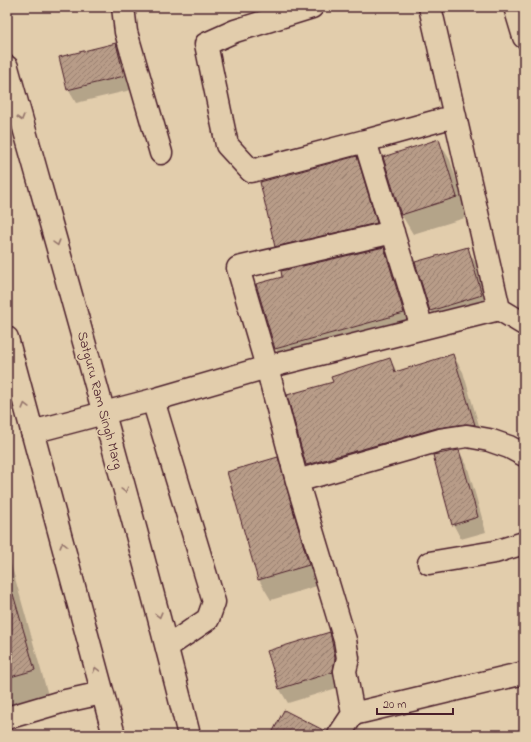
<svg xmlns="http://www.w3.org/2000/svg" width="531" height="742" viewBox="0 0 531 742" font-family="'Indie Flower',sans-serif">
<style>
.shadow{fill:#0003}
.building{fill:url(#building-hatch);stroke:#4a1f2b}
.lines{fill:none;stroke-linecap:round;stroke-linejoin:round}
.street-casing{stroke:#4a1f2b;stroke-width:25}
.secondary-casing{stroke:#4a1f2b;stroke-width:25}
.street{stroke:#e2cdac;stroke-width:22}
.secondary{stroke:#e2cdac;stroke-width:22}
.oneway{stroke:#96766c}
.labels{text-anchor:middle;stroke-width:3.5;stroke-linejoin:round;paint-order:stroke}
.street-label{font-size:14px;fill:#4a1f2b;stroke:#e2cdac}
</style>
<defs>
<pattern id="building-hatch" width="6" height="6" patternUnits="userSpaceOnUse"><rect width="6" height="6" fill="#b89c88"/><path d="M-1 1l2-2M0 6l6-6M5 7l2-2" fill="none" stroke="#987f6f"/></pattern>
</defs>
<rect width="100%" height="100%" fill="#e2cdac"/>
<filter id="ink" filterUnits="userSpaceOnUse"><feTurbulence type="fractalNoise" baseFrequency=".025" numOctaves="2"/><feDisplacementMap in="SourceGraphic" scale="8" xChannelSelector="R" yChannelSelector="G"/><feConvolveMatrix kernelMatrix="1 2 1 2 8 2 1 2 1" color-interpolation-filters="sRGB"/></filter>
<g filter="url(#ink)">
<path class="shadow" d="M 115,44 L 123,58 L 131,90 L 76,103 L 68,89 Z
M 438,140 L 450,160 L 468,217 L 413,234 L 401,214 Z
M 356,157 L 368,177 L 388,243 L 288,266 L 276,246 Z
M 384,248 L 398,273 L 418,338 L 290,373 L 276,349 Z
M 467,248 L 479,268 L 493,316 L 442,331 L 431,311 Z
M 453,355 L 463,372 L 484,442 L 476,441 L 317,482 L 307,465 L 288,395 L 334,382 L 390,359 L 397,372 Z
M 459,451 L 467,465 L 486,532 L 461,539 L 453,524 Z
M 277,458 L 289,478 L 320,585 L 271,600 L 259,580 Z
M 7,550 L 48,695 L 7,707 Z
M 329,633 L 337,648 L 340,687 L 288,703 L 279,688 Z"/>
<path class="building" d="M 116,43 L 124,76 L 67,90 L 59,57 Z
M 439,139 L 457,197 L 401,215 L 383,157 Z
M 357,156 L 377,223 L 275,247 L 260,182 Z
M 384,247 L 404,313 L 275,349 L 256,284 L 282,277 L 281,271 Z
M 468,247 L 482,295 L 430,311 L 415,262 Z
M 453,354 L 475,425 L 465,424 L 437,428 L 306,465 L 287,395 L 333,382 L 331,377 L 390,358 L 395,372 Z
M 459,450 L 478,517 L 452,525 L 433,455 Z
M 278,457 L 309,565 L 258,580 L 227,472 Z
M 13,594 L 35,670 L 7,678 L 7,595 Z
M 330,632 L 335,658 L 333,672 L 279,689 L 267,651 Z
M 284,710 L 327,732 L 327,735 L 271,735 Z"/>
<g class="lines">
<g class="street-casing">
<path id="street" d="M 123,7 L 126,32 L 161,153
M 312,7 L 235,31 L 206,44 L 227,145 L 251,171 L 365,141 L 422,328
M 430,7 L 499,309 L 524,324
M 515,7 L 524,37
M 365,141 L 455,116
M 153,400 L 214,602 L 208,619 L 167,647
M 32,432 L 153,400 L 267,367 L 499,309
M 297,481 L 267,367 L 238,268 L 393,232
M 429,563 L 495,552 L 524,543
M 353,714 L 345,671 L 348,658 L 345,640 L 297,481 L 440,440 L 467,436 L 489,440 L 509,447 L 524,455
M 7,718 L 61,702 L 102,693
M 339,735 L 353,714 L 524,673"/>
</g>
<g class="secondary-casing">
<path id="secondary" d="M 7,67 C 69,289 133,511 189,735
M 7,338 L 114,735"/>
</g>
<use href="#street" class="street"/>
<use href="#secondary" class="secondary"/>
</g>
<defs><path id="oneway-chevron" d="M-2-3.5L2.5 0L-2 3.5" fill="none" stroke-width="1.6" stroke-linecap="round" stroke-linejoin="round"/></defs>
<g class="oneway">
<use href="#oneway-chevron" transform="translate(21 118) rotate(74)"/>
<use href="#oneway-chevron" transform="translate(57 243) rotate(74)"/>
<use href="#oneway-chevron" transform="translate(25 406) rotate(-105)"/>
<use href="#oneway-chevron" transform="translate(125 490) rotate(75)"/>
<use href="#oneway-chevron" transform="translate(63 545) rotate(-105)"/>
<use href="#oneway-chevron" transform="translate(159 615) rotate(75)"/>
<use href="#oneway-chevron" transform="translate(96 670) rotate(-105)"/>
</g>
</g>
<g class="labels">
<g class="street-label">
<text transform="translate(101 400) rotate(75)" y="5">Satguru Ram Singh Marg</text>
</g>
</g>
<rect width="531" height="742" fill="none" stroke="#e2cdac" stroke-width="24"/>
<rect x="12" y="12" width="507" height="718" fill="none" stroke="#4a1f2b" stroke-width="1.5" filter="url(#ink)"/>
<path d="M377 708v6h76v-6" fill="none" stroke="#4a1f2b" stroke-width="2"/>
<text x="383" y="708" font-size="12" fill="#4a1f2b" stroke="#e2cdac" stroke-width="3" paint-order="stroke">20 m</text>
</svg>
